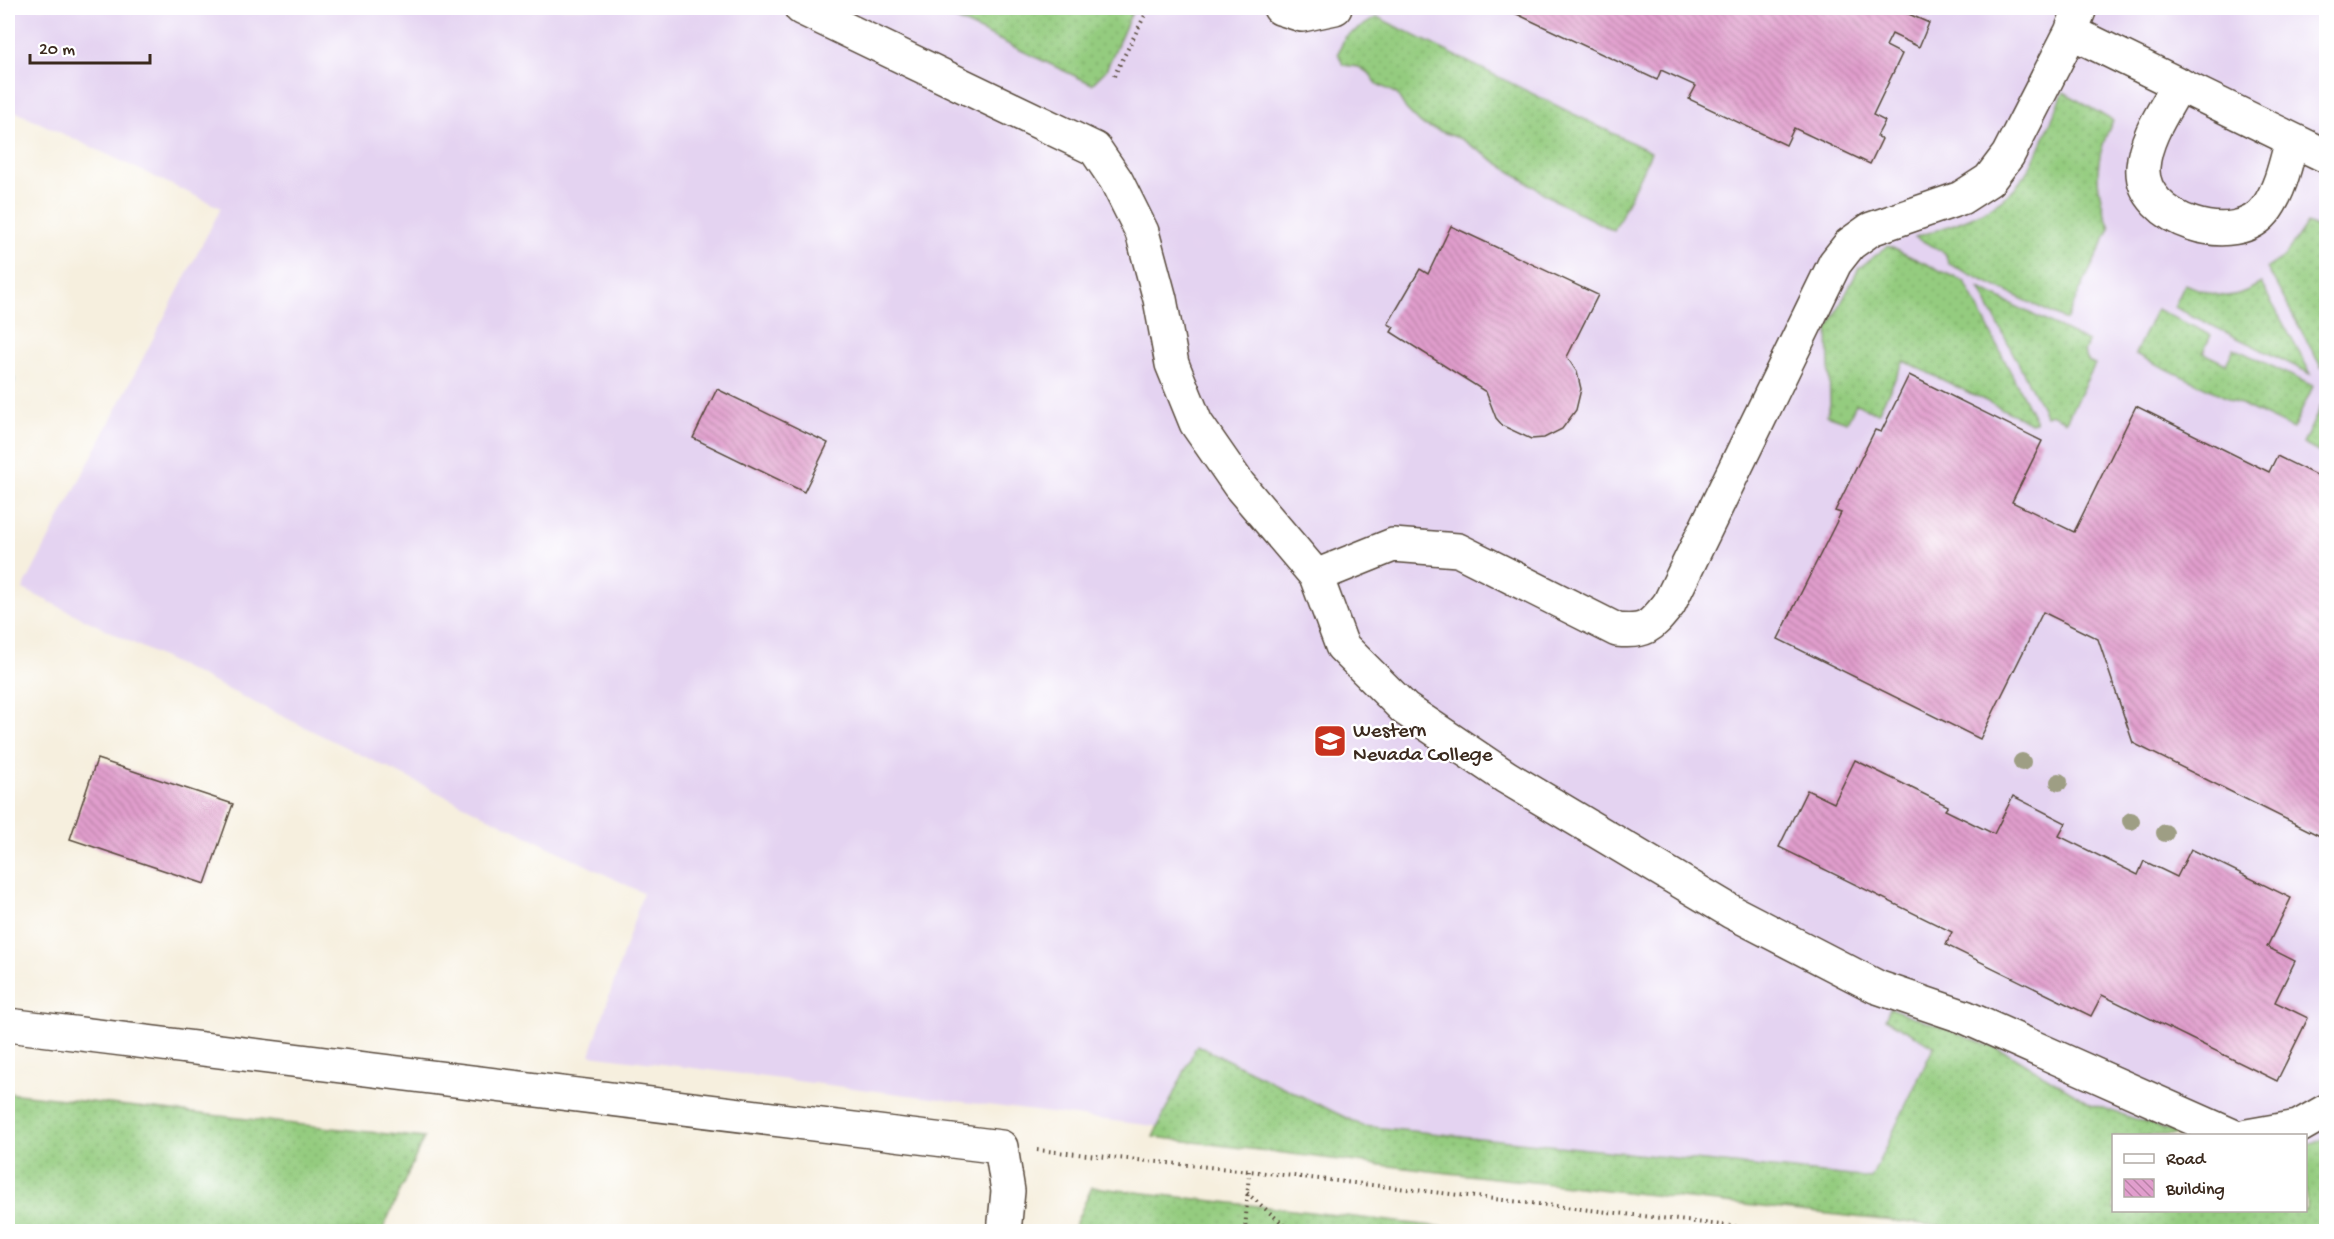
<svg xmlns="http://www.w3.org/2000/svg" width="2334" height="1239" viewBox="0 0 2334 1239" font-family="'Gochi Hand',sans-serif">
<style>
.built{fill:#e4d3f1;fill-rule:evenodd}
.grass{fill:url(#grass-dots);stroke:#687b4e;stroke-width:1.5}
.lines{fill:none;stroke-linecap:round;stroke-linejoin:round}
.stream{stroke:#62b8de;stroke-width:12}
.building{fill:url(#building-back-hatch)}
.minor-casing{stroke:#57483b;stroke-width:36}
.path{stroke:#57483b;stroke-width:4;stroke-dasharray:1.5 4.5;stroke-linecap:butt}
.minor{stroke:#fff;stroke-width:33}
.tree{fill:#9e9e84}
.labels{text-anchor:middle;stroke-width:5;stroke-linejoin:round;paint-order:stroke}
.poi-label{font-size:21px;fill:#3b2a1e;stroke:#fff;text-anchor:start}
</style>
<defs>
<pattern id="grass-dots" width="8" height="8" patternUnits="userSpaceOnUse" patternTransform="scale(1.5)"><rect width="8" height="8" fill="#94cc7f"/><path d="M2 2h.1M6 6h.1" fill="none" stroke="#80af6d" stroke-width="1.8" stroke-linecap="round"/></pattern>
<pattern id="building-back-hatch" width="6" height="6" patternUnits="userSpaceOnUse" patternTransform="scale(1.5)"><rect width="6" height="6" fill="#e19ecd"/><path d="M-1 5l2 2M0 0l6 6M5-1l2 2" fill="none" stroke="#b881a6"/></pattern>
</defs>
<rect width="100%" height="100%" fill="#fff"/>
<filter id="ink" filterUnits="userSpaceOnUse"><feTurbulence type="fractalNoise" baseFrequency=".0167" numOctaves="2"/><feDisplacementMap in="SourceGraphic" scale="12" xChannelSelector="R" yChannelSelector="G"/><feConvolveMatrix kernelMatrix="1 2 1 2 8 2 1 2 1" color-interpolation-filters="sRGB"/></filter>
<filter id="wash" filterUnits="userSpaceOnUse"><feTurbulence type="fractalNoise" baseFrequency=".008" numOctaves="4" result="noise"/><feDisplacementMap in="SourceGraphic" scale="24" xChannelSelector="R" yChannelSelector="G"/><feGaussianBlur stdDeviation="1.35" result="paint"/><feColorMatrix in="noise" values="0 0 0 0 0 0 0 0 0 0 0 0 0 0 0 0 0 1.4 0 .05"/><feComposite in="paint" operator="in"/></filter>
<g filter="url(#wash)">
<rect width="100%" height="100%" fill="#f6efde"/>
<path class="built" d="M 8,8 L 2326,8 L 2326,1231 L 1988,1231 L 590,1055 L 643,893 L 23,589 L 221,208 L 8,108 ZM 2114,1136 L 2306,1136 L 2306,1210 L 2114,1210 Z"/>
<path class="grass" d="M 932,8 L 1134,8 L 1106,70 L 1092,84 Z
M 1377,17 L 1651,152 L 1614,231 L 1556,201 L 1461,139 L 1421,124 L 1406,109 L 1397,94 L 1377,84 L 1370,74 L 1359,67 L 1343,65 L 1338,53 L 1345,37 Z
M 2064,92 L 2113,121 C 2093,160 2094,186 2110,228 L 2066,320 L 1949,264 L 1945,253 L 1915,237 C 1950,226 1995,213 2019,183 C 2039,157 2050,121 2064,92 Z
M 2307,223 L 2326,232 L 2326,357 L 2321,367 L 2267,268 L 2285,256 Z
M 1888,246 L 1965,282 L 2036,422 L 2031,423 L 1904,361 L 1878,413 L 1856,404 L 1847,422 L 1827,415 L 1830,404 L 1828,329 L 1859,268 Z
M 2261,283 L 2311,374 L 2174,307 L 2185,284 C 2220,297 2228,303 2261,283 Z
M 1979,288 L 2088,342 L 2084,352 L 2088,361 L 2095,364 L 2066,421 L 2051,414 L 2046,416 Z
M 2156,309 L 2211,335 L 2203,353 L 2226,364 L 2234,348 L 2313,386 L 2293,429 L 2135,354 Z
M 2326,396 L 2326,456 L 2303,444 Z
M 1890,1008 L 2008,1053 L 2091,1104 L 2183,1135 L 2114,1136 L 2114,1210 L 2306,1210 L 2306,1145 L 2326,1138 L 2326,1231 L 1985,1231 L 1430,1171 L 1153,1137 L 1197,1045 L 1363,1126 L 1871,1178 L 1934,1046 L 1885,1019 Z
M 8,1093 L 424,1138 L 382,1231 L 8,1231 Z
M 1092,1187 L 1477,1231 L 1072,1231 Z"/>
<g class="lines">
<path class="stream" d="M 8,379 L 9,380"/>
</g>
<g id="blocks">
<path class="building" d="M 1504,8 L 1895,8 L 1929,23 L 1919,47 L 1892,34 L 1886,46 L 1902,54 L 1873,115 L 1885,121 L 1877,136 L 1882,139 L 1870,164 L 1794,128 L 1786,145 L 1689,99 L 1696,86 L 1661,70 L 1657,80 Z
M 1451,226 L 1598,295 L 1567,357 L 1577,372 L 1581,389 L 1576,410 L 1562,429 L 1544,438 L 1531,439 L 1503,426 L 1496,418 L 1486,392 L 1391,332 L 1394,327 L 1388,324 L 1420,269 L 1428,274 Z
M 1909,375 L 2042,441 L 2012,502 L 2074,532 L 2136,406 L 2269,472 L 2277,456 L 2326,480 L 2326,839 L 2133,743 L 2098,639 L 2043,612 L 1980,739 L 1778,639 L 1841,513 L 1835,511 L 1875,430 L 1881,432 Z
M 717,389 L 828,443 L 804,492 L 693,438 Z
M 97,759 L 233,804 L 205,884 L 70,839 Z
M 1855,760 L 1948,806 L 1945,810 L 1994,834 L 2013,796 L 2066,823 L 2059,836 L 2138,875 L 2144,861 L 2177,877 L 2191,849 L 2291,898 L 2267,947 L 2295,961 L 2275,1002 L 2308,1018 L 2277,1081 L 2102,995 L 2091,1016 L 1946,945 L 1952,932 L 1779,847 L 1807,790 L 1834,803 Z"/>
</g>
</g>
<g filter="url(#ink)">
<use href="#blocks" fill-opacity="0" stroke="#57483b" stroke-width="1.5"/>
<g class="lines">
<g class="minor-casing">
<path id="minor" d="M 801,8 L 1095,149 L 1116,180 L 1142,232 L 1160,299 L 1172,364 L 1196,423 L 1239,485 L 1316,576 L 1393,545 L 1458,550 L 1617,630 C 1647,633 1651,626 1669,604 L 1835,263 L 1850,244 L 1871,229 L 1961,198 L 1989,180 L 2008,155 L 2071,32 L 2080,8
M 1280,8 L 1302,15 L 1335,8
M 2071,32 L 2326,156
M 2179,84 C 2165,110 2145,137 2143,167 C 2139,220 2237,252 2267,208 C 2281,188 2286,162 2292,140
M 1316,576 L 1342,646 L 1405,709 L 1506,777 L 1732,912 L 1877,987 L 1965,1017 L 2233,1136
M 8,1025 L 1001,1147 L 1008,1191 L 1004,1232
M 2247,1136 L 2298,1127 L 2326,1111"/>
</g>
<path class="path" d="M 1114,76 L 1145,15
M 1037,1150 L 1249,1171 L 1783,1232
M 1247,1193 L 1292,1232
M 1245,1232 L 1249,1171"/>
<use href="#minor" class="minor"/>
</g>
<g class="tree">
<circle cx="2022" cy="762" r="9"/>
<circle cx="2059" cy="782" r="9"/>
<circle cx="2131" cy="821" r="9"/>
<circle cx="2165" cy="833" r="9"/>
</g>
</g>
<defs>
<g id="university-square" transform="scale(1.725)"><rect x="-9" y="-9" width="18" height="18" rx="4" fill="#c8321e" stroke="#fff"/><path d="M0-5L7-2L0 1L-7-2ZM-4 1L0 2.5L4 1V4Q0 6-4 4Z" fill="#fff"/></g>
</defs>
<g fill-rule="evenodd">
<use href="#university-square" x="1330" y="741"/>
</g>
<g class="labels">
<g class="poi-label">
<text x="1353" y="736">Western<tspan x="1353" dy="24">Nevada College</tspan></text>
</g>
</g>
<rect width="2334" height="1239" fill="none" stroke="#fff" stroke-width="30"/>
<rect x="2112" y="1134" width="195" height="78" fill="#ffffff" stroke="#b1aaa5" stroke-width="1.5"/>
<rect x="2124" y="1154" width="30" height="9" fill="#ffffff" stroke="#b1aaa5" stroke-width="1.5"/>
<text x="2166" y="1164" font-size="18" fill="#3b2a1e">Road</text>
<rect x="2124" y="1179" width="30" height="18" fill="url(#building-back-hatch)" stroke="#b1aaa5" stroke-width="1.5"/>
<text x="2166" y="1194" font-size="18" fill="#3b2a1e">Building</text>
<path d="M30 54v9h120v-9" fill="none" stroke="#3b2a1e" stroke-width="3"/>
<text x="39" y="54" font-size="18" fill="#3b2a1e" stroke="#ffffff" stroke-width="4.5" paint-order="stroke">20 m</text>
</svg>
